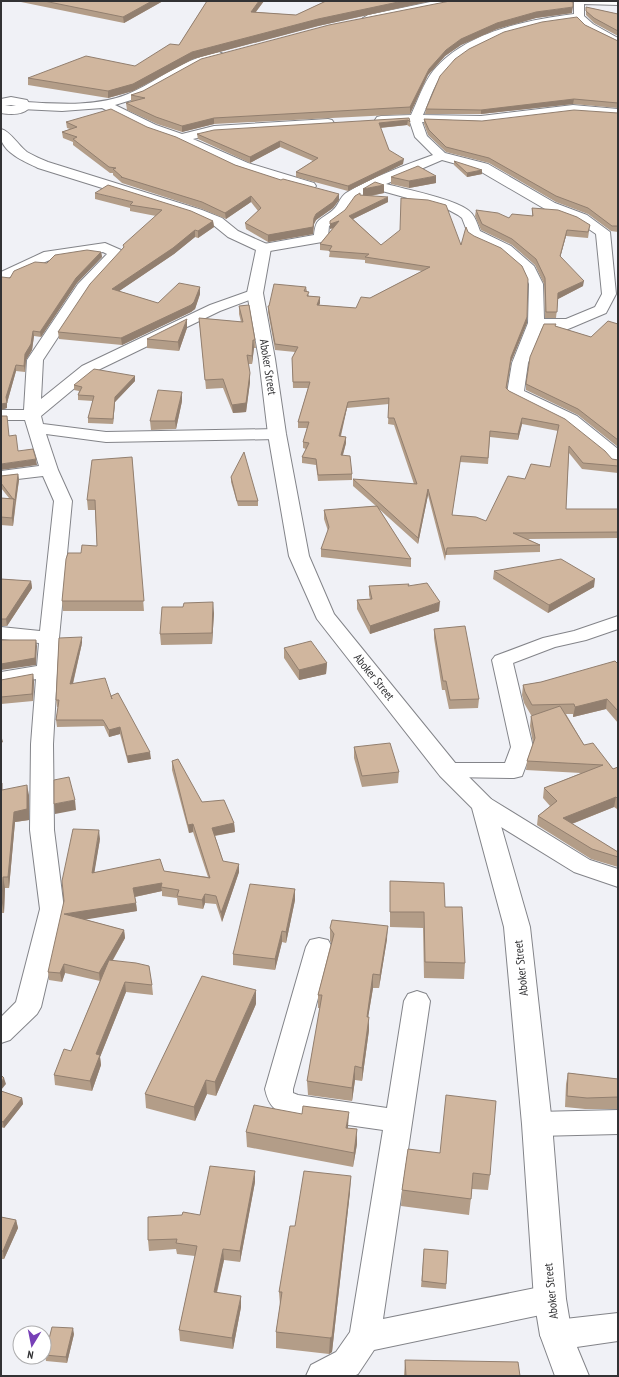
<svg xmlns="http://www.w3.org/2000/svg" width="619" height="1377" viewBox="0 0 619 1377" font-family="'PT Sans Narrow',sans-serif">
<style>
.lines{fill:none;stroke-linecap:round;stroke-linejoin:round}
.street-casing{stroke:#838489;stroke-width:2}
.secondary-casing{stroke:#838489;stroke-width:2}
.street{fill:#fff;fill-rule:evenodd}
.secondary{fill:#fff;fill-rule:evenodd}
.wall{fill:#b39d88;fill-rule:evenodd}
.shaded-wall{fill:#927f6f}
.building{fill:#d0b69e;stroke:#927f6f;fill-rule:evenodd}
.labels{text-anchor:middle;stroke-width:4;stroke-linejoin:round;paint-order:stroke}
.street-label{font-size:12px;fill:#323234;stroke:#fff}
</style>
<rect width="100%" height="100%" fill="#f0f1f6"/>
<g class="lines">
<g class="street-casing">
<path id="street" d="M 435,1 L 462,1 L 457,4 L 421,9 L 368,21 L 363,18 L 368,15 Z
M 574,1 L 618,1 L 618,5 L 584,4 L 584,16 L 593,24 L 618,38 L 618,45 L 585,28 L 577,20 C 532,25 470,38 441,76 C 433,87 429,102 423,115 L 481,116 L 573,105 L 618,109 L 618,117 L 573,113 L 481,124 L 422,122 L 427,136 L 445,153 L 488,164 L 555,203 L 587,215 L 610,232 L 616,294 L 606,313 L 573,327 L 568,329 L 542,328 L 528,363 L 524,391 L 577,416 L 618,449 L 618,465 L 612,464 L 605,456 L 565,424 L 509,396 L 507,393 L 512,363 L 528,323 L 529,284 L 523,271 L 501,252 L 474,240 L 469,236 L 462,218 L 458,215 L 447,209 L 375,189 L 354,200 L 344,215 L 329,226 L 328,237 L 322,242 L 264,252 L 259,251 L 257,248 L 259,245 L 264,244 L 314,235 C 316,217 320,221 333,210 C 338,206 340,197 346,193 C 370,178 405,165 433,155 L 415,137 L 410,122 L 381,124 L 377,123 L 375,120 L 377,117 L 381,116 L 411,115 C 418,100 423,84 433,71 C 465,32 526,20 574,14 ZM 442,160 L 478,170 L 545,209 L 577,221 L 596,234 L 602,294 L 595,307 L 566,319 L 544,319 L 543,284 L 534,266 L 511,246 L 480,231 C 477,223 475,215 468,210 C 454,199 405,189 386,184 Z
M 219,52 L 225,55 L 223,57 L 197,66 L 144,96 L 115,105 L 156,125 L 182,134 L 214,126 L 328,119 L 332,120 L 334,123 L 332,126 L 328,127 L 214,134 L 193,139 L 248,163 L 314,183 L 316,186 L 314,189 L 309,190 L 288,184 L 239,168 L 177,141 L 148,131 L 102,108 L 62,111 L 21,109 L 19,106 L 21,103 L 25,102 C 59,104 96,107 128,94 C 150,85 168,70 190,61 C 199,57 209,54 219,52 Z
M 105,243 L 121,250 L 123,253 L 89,290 L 43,360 L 41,399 L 82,366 L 210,305 L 255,289 L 260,290 L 262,293 L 260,296 L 220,311 L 94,372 L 41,416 L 43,424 L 106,432 L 277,429 L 283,430 L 285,434 L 283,438 L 277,439 L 106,442 L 46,434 L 58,470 L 72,501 L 59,638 L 53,744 L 54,830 L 64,909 L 41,1007 L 37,1014 L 10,1040 L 1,1043 L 1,1017 L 16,1002 L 40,909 L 30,830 L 31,744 L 36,679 L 1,686 L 1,672 L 37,666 L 39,643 L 1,639 L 1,627 L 40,631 L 54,501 L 43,476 L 1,481 L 1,471 L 39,466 L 25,420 L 1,420 L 1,410 L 24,410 L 27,360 L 78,284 L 107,254 L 103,252 L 52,259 L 1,281 L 1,272 L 44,252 Z
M 618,616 L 618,629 L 586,640 L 555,647 L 513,663 L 533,747 L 522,776 L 514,778 L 448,777 L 440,775 L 437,770 L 440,765 L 448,763 L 505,763 L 511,747 L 492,660 L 495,656 L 543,638 L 574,631 Z
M 483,797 L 491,799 L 590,860 L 618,869 L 618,887 L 574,872 L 475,811 L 472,805 L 475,799 Z
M 319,938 L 328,940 L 332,947 L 293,1089 L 293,1093 L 298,1095 L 387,1108 L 404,1001 L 408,994 L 417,991 L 426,994 L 430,1001 L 383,1319 L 550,1285 L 561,1289 L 565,1299 L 561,1309 L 550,1313 L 374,1350 L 358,1374 L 354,1376 L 306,1376 L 311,1365 L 336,1352 L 350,1332 L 383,1130 L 292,1117 C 275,1111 269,1107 265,1089 L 306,947 L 310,940 Z
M 618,1110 L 618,1134 L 537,1136 L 527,1132 L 523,1124 L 527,1116 L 537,1112 Z
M 618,1313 L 618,1341 L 556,1350 L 545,1345 L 540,1335 L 545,1325 L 556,1320 Z"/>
</g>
<g class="secondary-casing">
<path id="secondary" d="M 11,97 L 27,100 L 31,106 C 25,115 11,115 1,113 L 1,99 ZM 11,105 L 16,106 L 5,106 Z
M 1,129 C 10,131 19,146 27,152 C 34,156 41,159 48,162 L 202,210 L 222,218 L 238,231 L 269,245 L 271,248 L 263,293 L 275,359 L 286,434 L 309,556 L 334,614 L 456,764 L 491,799 L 495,805 L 530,927 L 552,1124 L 566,1299 L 572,1335 L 589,1376 L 555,1376 L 540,1335 L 534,1299 L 522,1124 L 504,927 L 472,808 L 440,776 L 317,619 L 289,556 L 268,434 L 259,359 L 247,293 L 256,250 L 228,237 L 212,224 L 192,216 L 38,168 C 26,162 8,155 2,142 C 0,139 1,133 1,129 Z"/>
</g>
<use href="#street" class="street"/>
<use href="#secondary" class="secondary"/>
</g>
<path class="wall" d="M 16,1 L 163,1 L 124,23 Z
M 207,1 L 264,1 L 256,12 L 296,15 L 326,1 L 431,1 L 318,26 L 193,59 L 133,91 L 108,98 L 28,85 L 28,78 L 135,66 L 179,45 Z
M 450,1 L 572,13 L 536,18 L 497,29 L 461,45 L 445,56 L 428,75 L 410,114 L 214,124 L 182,132 L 157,124 L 127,110 L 126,103 L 131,102 L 131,95 Z
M 586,7 L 618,14 L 618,36 L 594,23 L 586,15 Z
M 585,25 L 618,41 L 618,108 L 573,104 L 481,114 L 425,114 L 426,109 Z
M 618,113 L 618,232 L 611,231 L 588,214 L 556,202 L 489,163 L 446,152 L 428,135 L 424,124 L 424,119 L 482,121 Z
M 409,118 L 410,122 L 410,127 L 407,125 L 380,128 L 389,150 L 403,164 L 348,191 L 296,177 L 296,172 L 313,161 L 280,147 L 250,163 L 198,139 L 197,134 Z
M 66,122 L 147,127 L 235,165 L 339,200 L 333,208 L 316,220 L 314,224 L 313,234 L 268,242 L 246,229 L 245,223 L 258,211 L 251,202 L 226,219 L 202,209 L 122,183 L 121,182 L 113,175 L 113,173 L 110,173 L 73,145 L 73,142 L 63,138 L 62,132 L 70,129 L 67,128 Z
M 454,161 L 482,174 L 467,177 L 454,165 Z
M 391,177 L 436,183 L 409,188 L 391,184 Z
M 384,185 L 384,193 L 371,196 L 388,202 L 353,219 L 381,245 L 461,245 L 468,232 L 527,317 L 527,323 L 511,362 L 507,388 L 509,391 L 612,459 L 618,460 L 618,473 L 582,469 L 569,453 L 566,509 L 618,509 L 618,538 L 528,539 L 540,545 L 540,552 L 446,555 L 445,561 L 428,495 L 418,544 L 379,509 L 411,559 L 411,567 L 321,557 L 321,549 L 328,531 L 324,519 L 324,510 L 376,506 L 353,486 L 353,479 L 414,484 L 394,425 L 388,424 L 389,404 L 347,408 L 341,436 L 346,437 L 346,443 L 343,455 L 352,474 L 352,480 L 318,481 L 316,465 L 302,463 L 302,457 L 306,449 L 303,448 L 303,442 L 307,428 L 298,428 L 298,422 L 308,388 L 293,388 L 292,358 L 295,352 L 275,350 L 268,312 L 268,306 L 269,306 L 306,287 L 307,291 L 309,296 L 320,297 L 320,303 L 319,305 L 356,308 L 370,298 L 422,271 L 365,263 L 365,260 L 329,257 L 330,251 L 320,250 L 320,244 L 333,228 L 330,229 L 345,210 L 360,195 L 363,195 L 363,189 ZM 522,424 L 558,431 L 550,467 L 525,479 L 486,521 L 452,515 L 460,462 L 488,464 L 490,437 L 518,440 Z
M 95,193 L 213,221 L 214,227 L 198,238 L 195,237 L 174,254 L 119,291 L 158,303 L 200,287 L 200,294 L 195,309 L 191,312 L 122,345 L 59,339 L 58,332 L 156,216 L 130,211 L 130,208 L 95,199 Z
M 532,208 L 590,225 L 588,238 L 566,236 L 560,257 L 583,286 L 558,299 L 556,318 L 545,318 L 544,284 L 535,265 L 512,245 L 481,230 L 475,216 L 476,210 L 509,218 L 532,216 Z
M 101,252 L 102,257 L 77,283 L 41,337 L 34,336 L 32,350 L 26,360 L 25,372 L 16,371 L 7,403 L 7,408 L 1,410 L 1,278 L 10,278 L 47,263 Z
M 239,306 L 255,340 L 256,348 L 254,348 L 252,364 L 248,364 L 250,382 L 246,412 L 233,413 L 223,388 L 206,389 L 199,318 L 241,322 L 239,314 Z
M 618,324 L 618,447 L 578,415 L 526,390 L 526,384 L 555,326 L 591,337 Z
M 187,328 L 179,351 L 147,348 L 147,339 Z
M 135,381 L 115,402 L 113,424 L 88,423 L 88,418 L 93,401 L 78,400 L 78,395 L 79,391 L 74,390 L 74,385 Z
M 182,401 L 176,429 L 151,430 L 150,421 Z
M 132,457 L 144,611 L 63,611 L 62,601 L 81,553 L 97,546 L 95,510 L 88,510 L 87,500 Z
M 18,474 L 19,480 L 13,526 L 1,525 L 1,498 L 9,498 L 1,488 L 1,476 Z
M 231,477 L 258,501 L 258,506 L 238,506 L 231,482 Z
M 494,571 L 594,587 L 548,613 L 493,579 Z
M 1,579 L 31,581 L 32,588 L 7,626 L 1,626 Z
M 369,586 L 408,586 L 439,611 L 370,634 L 357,609 L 357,600 L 370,599 L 369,595 Z
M 214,613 L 212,644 L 161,645 L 160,634 Z
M 434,629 L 479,699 L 478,708 L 449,709 L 445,690 L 442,690 L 434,638 Z
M 82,643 L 73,684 L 111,698 L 151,759 L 128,763 L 120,734 L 109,737 L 104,726 L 57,727 L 56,720 L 58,707 L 57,707 L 56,700 Z
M 284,648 L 327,663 L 326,674 L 299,680 L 284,658 Z
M 618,664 L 618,723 L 606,709 L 573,717 L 573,714 L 566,714 L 584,745 L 613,769 L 618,767 L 618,809 L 617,809 L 614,807 L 572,824 L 618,852 L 618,867 L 591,859 L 537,825 L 538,816 L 550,806 L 543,798 L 544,788 L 581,773 L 526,770 L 527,761 L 533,743 L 530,726 L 531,716 L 534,715 L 531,715 L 524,703 L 522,695 L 523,685 L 541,682 Z
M 1,680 L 34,681 L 33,701 L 1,704 Z
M 354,747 L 399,772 L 398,783 L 362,787 L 354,758 Z
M 172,761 L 202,802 L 234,823 L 235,832 L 215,836 L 223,861 L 239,872 L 222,922 L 216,904 L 205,903 L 203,909 L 178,905 L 177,898 L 162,896 L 162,891 L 135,897 L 137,911 L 84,919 L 124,930 L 125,938 L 113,960 L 152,985 L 153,995 L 126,992 L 100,1057 L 101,1065 L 92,1091 L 55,1085 L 54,1075 L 71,1051 L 100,981 L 65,973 L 62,982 L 49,980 L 48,972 L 100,839 L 94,872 L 164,871 L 208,877 L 193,832 L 189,833 L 172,770 Z
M 1,783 L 2,790 L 29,795 L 29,820 L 15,822 L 9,888 L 5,888 L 4,913 L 1,913 Z
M 390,881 L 445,907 L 465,963 L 464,979 L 424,978 L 423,928 L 390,927 Z
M 295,889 L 295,900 L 286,943 L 282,942 L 275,970 L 233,965 L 233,954 Z
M 330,928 L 387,939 L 379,988 L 373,988 L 368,1017 L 369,1030 L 362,1081 L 355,1080 L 352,1101 L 308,1095 L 307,1081 L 320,1008 L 318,1008 L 318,995 L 331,943 L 330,941 Z
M 256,1004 L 216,1096 L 207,1094 L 195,1121 L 146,1108 L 145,1094 Z
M 568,1073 L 618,1079 L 618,1109 L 585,1109 L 565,1107 L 566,1084 Z
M 1,1091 L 22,1098 L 23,1104 L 4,1128 L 1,1127 Z
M 348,1128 L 357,1144 L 353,1167 L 247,1147 L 246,1132 Z
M 408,1149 L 490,1175 L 488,1190 L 472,1189 L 469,1215 L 401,1206 L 402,1190 Z
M 255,1182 L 240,1262 L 224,1260 L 217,1293 L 241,1307 L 233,1349 L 180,1341 L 179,1330 L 195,1256 L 177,1254 L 176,1249 L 149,1251 L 148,1240 L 200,1215 Z
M 350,1192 L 332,1352 L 329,1354 L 276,1348 L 276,1332 L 280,1305 L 279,1292 L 295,1226 Z
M 1,1217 L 16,1220 L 18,1228 L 4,1259 L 1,1259 Z
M 424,1249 L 448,1251 L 446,1289 L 421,1287 Z
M 74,1334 L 67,1363 L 46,1361 L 45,1355 Z
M 405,1360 L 520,1376 L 404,1376 Z"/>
<path class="shaded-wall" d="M 152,1 L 163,1 L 124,23 L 123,17 Z
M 259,1 L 264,1 L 251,18 L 251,12 Z
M 403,1 L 431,1 L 318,26 L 193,59 L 133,91 L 108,98 L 108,91 L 192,52 L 318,19 Z
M 573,7 L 572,13 L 536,18 L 497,29 L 461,45 L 445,56 L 428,75 L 410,114 L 410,107 L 429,69 L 446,50 L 461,39 L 497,23 L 536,12 Z
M 574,99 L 573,104 L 481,114 L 481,110 Z
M 214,118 L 214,124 L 182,132 L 182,126 Z
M 408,120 L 407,125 L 378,128 L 379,123 Z
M 280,141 L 280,147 L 250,163 L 250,157 Z
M 404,159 L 403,164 L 348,191 L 348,186 Z
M 482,170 L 482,174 L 467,177 L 467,173 Z
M 436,176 L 436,183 L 409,188 L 409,181 Z
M 384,185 L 384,193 L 363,197 L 363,189 Z
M 339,194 L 339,200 L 333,208 L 316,220 L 314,224 L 313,234 L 268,242 L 268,235 L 314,218 L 316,214 Z
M 251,196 L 251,202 L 226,219 L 225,213 Z
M 388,197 L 388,202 L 349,221 L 349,216 Z
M 213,221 L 214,227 L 198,238 L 198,231 Z
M 339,221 L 339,226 L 330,229 L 330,224 Z
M 195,230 L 195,237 L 174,254 L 112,296 L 112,289 Z
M 567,230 L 566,236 L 559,262 L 560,256 Z
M 101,252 L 102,257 L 77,283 L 41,337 L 40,332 L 76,278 Z
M 584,281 L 583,286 L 558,299 L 558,293 Z
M 200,287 L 200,294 L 195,309 L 191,312 L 122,345 L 121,338 Z
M 320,297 L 320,303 L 317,311 L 317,305 Z
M 527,317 L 527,323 L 511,362 L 506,394 L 511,357 Z
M 187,319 L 187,328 L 179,351 L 178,342 Z
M 33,331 L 34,336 L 32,350 L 26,360 L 25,372 L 24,366 L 25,354 Z
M 253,340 L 254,348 L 252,364 L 252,356 Z
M 16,365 L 16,371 L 7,403 L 7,408 L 1,410 L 1,404 L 6,397 Z
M 250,373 L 250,382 L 246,412 L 233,413 L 232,405 Z
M 135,376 L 135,381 L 115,402 L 113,424 L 113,419 L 115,397 Z
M 182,392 L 182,401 L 176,429 L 175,421 Z
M 348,402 L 347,408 L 339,442 L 339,436 Z
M 522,418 L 522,424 L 518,440 L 518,434 Z
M 346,437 L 346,443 L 341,461 L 341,455 Z
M 36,459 L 37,465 L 1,470 L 1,464 Z
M 18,474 L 19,480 L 15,506 L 15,500 Z
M 428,489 L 428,495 L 418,544 L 418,538 Z
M 14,499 L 15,507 L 13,526 L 12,518 Z
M 595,579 L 594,587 L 548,613 L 549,605 Z
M 31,581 L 32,588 L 7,626 L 6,619 Z
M 213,602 L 214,613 L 212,644 L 212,633 Z
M 440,602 L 439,611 L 370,634 L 370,626 Z
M 82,637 L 82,643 L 71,691 L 70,684 Z
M 36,640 L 37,646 L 36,665 L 1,670 L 1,664 Z
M 327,663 L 326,674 L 299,680 L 299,670 Z
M 33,674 L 34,681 L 33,701 L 32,694 Z
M 607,699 L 606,709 L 573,717 L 575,707 Z
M 120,727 L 120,734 L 109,737 L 109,730 Z
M 1,735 L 3,742 L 1,743 Z
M 150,752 L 151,759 L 128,763 L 127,756 Z
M 27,785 L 29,795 L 29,820 L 15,822 L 9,888 L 8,877 L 14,812 Z
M 616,797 L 614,807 L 561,828 L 563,818 Z
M 75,800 L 76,810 L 55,814 L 54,804 Z
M 234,823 L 235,832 L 212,836 L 212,828 Z
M 193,824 L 193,832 L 189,833 L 188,825 Z
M 99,830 L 100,839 L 93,881 L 92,873 Z
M 239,864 L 239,872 L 222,922 L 221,913 Z
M 3,877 L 5,888 L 4,913 L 2,903 Z
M 162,883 L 161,887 L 162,891 L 134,897 L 133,888 Z
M 295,889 L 295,900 L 286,943 L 286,932 Z
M 205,894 L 205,903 L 203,909 L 202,900 Z
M 136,903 L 137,911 L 65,923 L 64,914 Z
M 388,926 L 387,939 L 379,988 L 380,975 Z
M 124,930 L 125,938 L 100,982 L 99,973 Z
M 282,931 L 282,942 L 275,970 L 275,959 Z
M 64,964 L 65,973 L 62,982 L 60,973 Z
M 373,974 L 373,988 L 366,1030 L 367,1017 Z
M 125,982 L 126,992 L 100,1057 L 101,1065 L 92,1091 L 90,1081 L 96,1054 Z
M 256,990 L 256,1004 L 216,1096 L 215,1082 Z
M 369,1017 L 369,1030 L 362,1081 L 362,1068 Z
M 355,1066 L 355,1080 L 352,1101 L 352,1088 Z
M 4,1078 L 6,1084 L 1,1090 L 1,1082 Z
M 206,1080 L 207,1094 L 195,1121 L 194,1107 Z
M 22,1098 L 23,1104 L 4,1128 L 3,1122 Z
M 349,1112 L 348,1127 L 346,1142 L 346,1128 Z
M 357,1129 L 357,1144 L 353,1167 L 354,1153 Z
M 255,1171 L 255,1182 L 240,1262 L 240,1251 Z
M 351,1176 L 350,1192 L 332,1352 L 329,1354 L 330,1338 Z
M 16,1220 L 18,1228 L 4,1259 L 3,1251 Z
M 223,1249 L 224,1260 L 214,1303 L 214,1292 Z
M 241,1296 L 241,1307 L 233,1349 L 232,1338 Z
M 73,1328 L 74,1334 L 67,1363 L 66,1357 Z"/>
<path class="building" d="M 44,1 L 152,1 L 123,17 Z
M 207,1 L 259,1 L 251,12 L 296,15 L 326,1 L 403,1 L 318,19 L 192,52 L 133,84 L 108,91 L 28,78 L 86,56 L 135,66 L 170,44 L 179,45 Z
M 450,1 L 568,1 L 573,2 L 573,7 L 536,12 L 497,23 L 461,39 L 446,50 L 429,69 L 410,107 L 214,118 L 182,126 L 156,117 L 126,103 L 145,98 L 131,95 L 143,91 L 201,59 L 329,25 Z
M 586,7 L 618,14 L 618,31 L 594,18 L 586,11 Z
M 577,17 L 585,25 L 618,41 L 618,103 L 574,99 L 481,110 L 426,109 L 440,76 L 455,59 L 469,49 L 504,32 L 542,22 Z
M 111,109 L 147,127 L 176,137 L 235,165 L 281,180 L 283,179 L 339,194 L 333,202 L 316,214 L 314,218 L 313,227 L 268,235 L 245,223 L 261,208 L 251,196 L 225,213 L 202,202 L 121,177 L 122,177 L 113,169 L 116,168 L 109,167 L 73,139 L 77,137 L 62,132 L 77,127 L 66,122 Z
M 574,110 L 618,113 L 618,226 L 612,226 L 588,208 L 556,196 L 489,158 L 446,147 L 429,130 L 424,119 L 482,121 Z
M 409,118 L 410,122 L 408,120 L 379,123 L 389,150 L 404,159 L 348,186 L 296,172 L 318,158 L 280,141 L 250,157 L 197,134 L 214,130 Z
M 454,161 L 482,170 L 467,173 Z
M 418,166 L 436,176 L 409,181 L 391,177 Z
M 375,182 L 384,185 L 363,189 Z
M 108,185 L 191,211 L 213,221 L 198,231 L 195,230 L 173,248 L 112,289 L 158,303 L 179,283 L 200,287 L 194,302 L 191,305 L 121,338 L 58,332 L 90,284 L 124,247 L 123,245 L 162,210 L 130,205 L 133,202 L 95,193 Z
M 360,193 L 360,195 L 388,197 L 349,216 L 381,245 L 400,230 L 401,198 L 428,200 L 446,205 L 461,245 L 466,227 L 468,232 L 474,236 L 501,248 L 522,266 L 528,279 L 527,317 L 511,357 L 506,388 L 509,391 L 565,419 L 605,451 L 612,459 L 618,460 L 618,466 L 583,463 L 569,446 L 566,509 L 618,509 L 618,532 L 513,533 L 540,545 L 447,548 L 446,555 L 428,489 L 418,538 L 353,479 L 417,484 L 394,418 L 388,418 L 389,398 L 348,402 L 339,436 L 346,437 L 341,455 L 350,456 L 352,474 L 318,475 L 316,459 L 302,457 L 309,443 L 303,442 L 309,422 L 298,422 L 310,382 L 293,382 L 292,358 L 298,347 L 275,344 L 268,306 L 269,306 L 274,284 L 306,287 L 304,291 L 309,292 L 307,296 L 320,297 L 317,305 L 356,308 L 361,297 L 370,298 L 430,267 L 365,257 L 369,254 L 329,251 L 332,246 L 320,244 L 339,221 L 330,224 L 330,221 L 345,210 L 355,196 ZM 522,418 L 559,425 L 550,467 L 531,464 L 525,479 L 508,476 L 486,521 L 476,517 L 452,515 L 461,456 L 488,458 L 490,431 L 518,434 Z
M 532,208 L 558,210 L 577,217 L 590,225 L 588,232 L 567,230 L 560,256 L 584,281 L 558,293 L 557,312 L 546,312 L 545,278 L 536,259 L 512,239 L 482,224 L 476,210 L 498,213 L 509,218 L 512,214 L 533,216 Z
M 87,250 L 101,252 L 76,278 L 40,332 L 33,331 L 31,344 L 25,354 L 24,366 L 16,365 L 6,397 L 7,403 L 1,404 L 1,278 L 2,277 L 10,278 L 14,271 L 35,262 L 47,263 L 55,255 Z
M 249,305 L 255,340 L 253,340 L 252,356 L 247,355 L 250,373 L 246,403 L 232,405 L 223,379 L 205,380 L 199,318 L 243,322 L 239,306 Z
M 187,319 L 178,342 L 147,339 Z
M 608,321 L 618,324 L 618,440 L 578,409 L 526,384 L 530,357 L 544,324 L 556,324 L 555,326 L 591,337 Z
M 94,369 L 135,376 L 115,397 L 113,419 L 88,418 L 94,396 L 78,395 L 82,387 L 74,385 Z
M 158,390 L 182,392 L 175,421 L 150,421 Z
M 1,416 L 7,416 L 9,436 L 16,435 L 18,451 L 33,449 L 36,459 L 1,464 Z
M 244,452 L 258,501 L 237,501 L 231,477 Z
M 132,457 L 144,601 L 62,601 L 66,559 L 68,553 L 81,553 L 82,545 L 97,546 L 95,500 L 87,500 L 92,460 Z
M 18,474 L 15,500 L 14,499 L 13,499 L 1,483 L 1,476 Z
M 1,498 L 14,499 L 12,518 L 1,517 Z
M 377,506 L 411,559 L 321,549 L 329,527 L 324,510 Z
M 561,559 L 595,579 L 549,605 L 494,571 Z
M 1,579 L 31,581 L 6,619 L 1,619 Z
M 427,583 L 440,602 L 370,626 L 357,600 L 372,599 L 369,586 L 409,584 L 408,586 Z
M 213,602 L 212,633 L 160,634 L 162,607 L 183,607 L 184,603 Z
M 465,626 L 479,699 L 450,700 L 446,681 L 443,681 L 434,629 Z
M 82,637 L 70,684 L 105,678 L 112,699 L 111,696 L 118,693 L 150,752 L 127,756 L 120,727 L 109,730 L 103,720 L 56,720 L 59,700 L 56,700 L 59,638 Z
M 1,640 L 36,640 L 35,658 L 1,664 Z
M 311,641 L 327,663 L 299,670 L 284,648 Z
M 615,661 L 618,664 L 618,711 L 607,699 L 575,707 L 574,704 L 532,705 L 525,692 L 523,685 L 541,682 Z
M 33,674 L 32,694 L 1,697 L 1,680 Z
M 560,706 L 584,745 L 593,743 L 613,769 L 618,767 L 618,799 L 616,797 L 563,818 L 618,852 L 618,857 L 592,849 L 538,816 L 557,801 L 544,788 L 603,765 L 527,761 L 535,738 L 531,716 Z
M 390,743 L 399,772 L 362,776 L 354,747 Z
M 178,759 L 202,802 L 224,800 L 234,823 L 212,828 L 223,861 L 239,864 L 221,913 L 216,896 L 205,894 L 202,900 L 177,896 L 179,890 L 161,887 L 162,883 L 133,888 L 136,903 L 64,914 L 124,930 L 99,973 L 64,964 L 60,973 L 48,972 L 64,901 L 62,881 L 73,829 L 99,830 L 92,873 L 160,859 L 164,871 L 210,878 L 193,824 L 188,825 L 172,761 Z
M 69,777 L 75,800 L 54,804 L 54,780 Z
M 1,783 L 2,783 L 2,790 L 27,785 L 27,809 L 14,812 L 8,877 L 3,877 L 2,903 L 1,903 Z
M 390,881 L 444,883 L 445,907 L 462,907 L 465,963 L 425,962 L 424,912 L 390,912 Z
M 250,884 L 295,889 L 286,932 L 282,931 L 275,959 L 233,954 Z
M 332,920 L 388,926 L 380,975 L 373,974 L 367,1017 L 369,1017 L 362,1068 L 355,1066 L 352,1088 L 307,1081 L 322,995 L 318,995 L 334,934 L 330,928 Z
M 109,960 L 136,963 L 149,966 L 152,985 L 125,982 L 96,1054 L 100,1055 L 90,1081 L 54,1075 L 64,1049 L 71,1051 Z
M 202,976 L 256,990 L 215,1082 L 206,1080 L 194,1107 L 145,1094 Z
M 568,1073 L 618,1079 L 618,1097 L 587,1098 L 567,1096 Z
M 1,1075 L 4,1078 L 1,1082 Z
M 1,1091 L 22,1098 L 3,1122 L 1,1121 Z
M 446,1095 L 496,1101 L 490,1175 L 473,1173 L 471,1199 L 402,1190 L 408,1149 L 440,1153 Z
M 254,1105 L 302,1114 L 303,1106 L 349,1112 L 346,1128 L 357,1129 L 354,1153 L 246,1132 Z
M 210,1166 L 255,1171 L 240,1251 L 223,1249 L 214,1292 L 241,1296 L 232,1338 L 179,1330 L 197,1246 L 176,1243 L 177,1239 L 148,1240 L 148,1217 L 182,1215 L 183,1212 L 200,1215 Z
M 304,1171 L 351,1176 L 332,1337 L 330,1338 L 276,1332 L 282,1292 L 279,1292 L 290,1226 L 295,1226 Z
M 1,1217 L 16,1220 L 3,1251 L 1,1251 Z
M 424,1249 L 448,1251 L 446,1284 L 422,1281 Z
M 52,1327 L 73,1328 L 66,1357 L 45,1355 Z
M 405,1360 L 518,1362 L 520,1376 L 406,1376 Z"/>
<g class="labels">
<g class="street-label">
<text transform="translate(268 367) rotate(81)" y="4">Aboker Street</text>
<text transform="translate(374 677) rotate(51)" y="4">Aboker Street</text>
<text transform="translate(521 968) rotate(-96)" y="4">Aboker Street</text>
<text transform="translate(551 1291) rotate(-96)" y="4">Aboker Street</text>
</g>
</g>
<rect width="619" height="1377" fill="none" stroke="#323234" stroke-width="4"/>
<g transform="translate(32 1345) rotate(190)"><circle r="19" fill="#ffffff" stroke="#adadae"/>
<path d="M0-3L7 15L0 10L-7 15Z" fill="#7740b7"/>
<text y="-6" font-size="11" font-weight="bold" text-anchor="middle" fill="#323234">N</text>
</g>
</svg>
